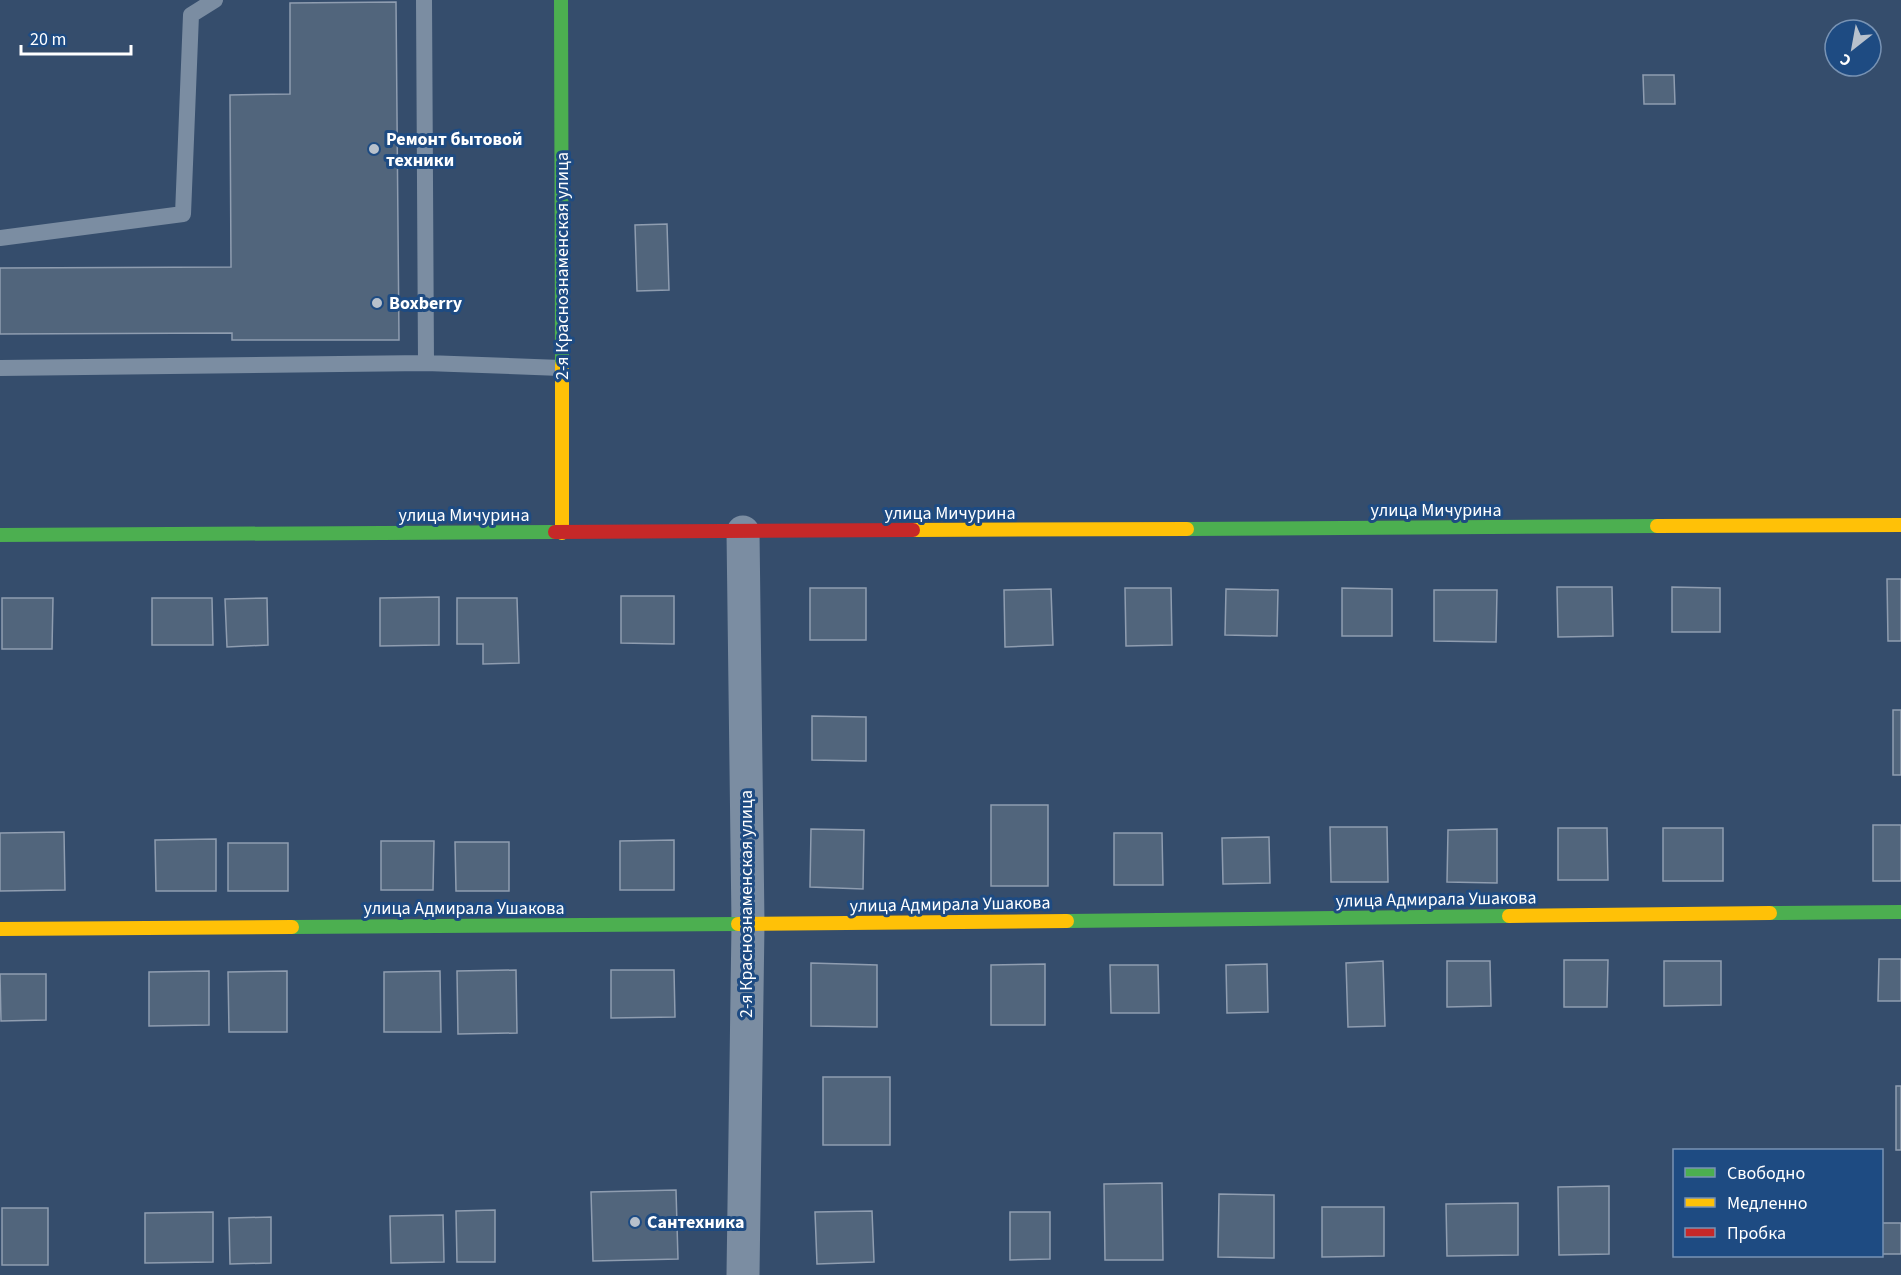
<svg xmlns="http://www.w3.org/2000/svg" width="1901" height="1275" viewBox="0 0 1901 1275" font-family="'Source Sans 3',sans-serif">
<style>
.building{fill:#51657c;stroke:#8f9db0;stroke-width:1.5}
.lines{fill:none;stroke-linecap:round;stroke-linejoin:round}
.lane{stroke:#7b8da2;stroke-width:16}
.street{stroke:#7b8da2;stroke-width:33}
.fast{stroke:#4caf50;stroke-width:14}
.slow{stroke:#ffc107;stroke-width:14}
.jam{stroke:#c62828;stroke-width:14}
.poi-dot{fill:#b8c1cc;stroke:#1e4b82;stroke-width:2}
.labels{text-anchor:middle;stroke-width:6;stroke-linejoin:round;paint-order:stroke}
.poi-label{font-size:18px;font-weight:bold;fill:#fff;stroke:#1e4b82;text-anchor:start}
.street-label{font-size:18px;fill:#fff;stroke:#1e4b82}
</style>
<rect width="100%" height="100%" fill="#354d6c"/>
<path class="building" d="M 396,2 L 399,340 L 232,340 L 232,333 L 0,334 L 0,268 L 231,267 L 230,95 L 290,94 L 290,3 Z
M 1643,75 L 1674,75 L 1675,104 L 1644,104 Z
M 667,224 L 669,290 L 637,291 L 635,225 Z
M 1887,579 L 1901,579 L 1901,641 L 1888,641 Z
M 1557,587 L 1612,587 L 1613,636 L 1558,637 Z
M 1672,587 L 1720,588 L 1720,632 L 1672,632 Z
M 810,588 L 866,588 L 866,640 L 810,640 Z
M 1125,588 L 1171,588 L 1172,645 L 1126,646 Z
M 1342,588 L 1392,589 L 1392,636 L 1342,636 Z
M 1051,589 L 1053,645 L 1005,647 L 1004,590 Z
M 1226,589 L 1278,590 L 1277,636 L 1225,635 Z
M 1434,590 L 1497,590 L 1496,642 L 1434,641 Z
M 621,596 L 674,596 L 674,644 L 621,643 Z
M 439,597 L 439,645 L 380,646 L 380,598 Z
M 2,598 L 53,598 L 52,649 L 2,649 Z
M 152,598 L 212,598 L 213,645 L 152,645 Z
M 267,598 L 268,645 L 227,647 L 225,599 Z
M 457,598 L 517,598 L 519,663 L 483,664 L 483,644 L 457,644 Z
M 1893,710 L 1901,710 L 1901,775 L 1893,775 Z
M 812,716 L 866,717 L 866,761 L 812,760 Z
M 991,805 L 1048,805 L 1048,886 L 991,886 Z
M 1873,825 L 1901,825 L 1901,881 L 1873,881 Z
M 1330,827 L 1387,827 L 1388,882 L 1331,882 Z
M 1558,828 L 1607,828 L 1608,880 L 1558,880 Z
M 1663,828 L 1723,828 L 1723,881 L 1663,881 Z
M 811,829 L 864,830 L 863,889 L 810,887 Z
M 1497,829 L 1497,883 L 1447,882 L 1448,830 Z
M 64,832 L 65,890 L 0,891 L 0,833 Z
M 1114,833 L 1162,833 L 1163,885 L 1114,885 Z
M 1269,837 L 1270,883 L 1223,884 L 1222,838 Z
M 216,839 L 216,891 L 156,891 L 155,840 Z
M 674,840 L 674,890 L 620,890 L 620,841 Z
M 381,841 L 434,841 L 433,890 L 381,890 Z
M 455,842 L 509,842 L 509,891 L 456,891 Z
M 228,843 L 288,843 L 288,891 L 228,891 Z
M 1879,959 L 1901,959 L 1901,1001 L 1878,1001 Z
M 1564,960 L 1608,960 L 1607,1007 L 1564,1007 Z
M 1383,961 L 1385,1026 L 1348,1027 L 1346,963 Z
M 1447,961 L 1490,961 L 1491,1006 L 1447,1007 Z
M 1664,961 L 1721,961 L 1721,1005 L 1664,1006 Z
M 811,963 L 877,965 L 877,1027 L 811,1026 Z
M 1045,964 L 1045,1025 L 991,1025 L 991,965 Z
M 1267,964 L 1268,1012 L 1227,1013 L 1226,965 Z
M 1110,965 L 1158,965 L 1159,1013 L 1111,1013 Z
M 516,970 L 517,1033 L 458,1034 L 457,971 Z
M 611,970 L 674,970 L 675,1017 L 611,1018 Z
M 209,971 L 209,1025 L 149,1026 L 149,972 Z
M 287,971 L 287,1032 L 229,1032 L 228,972 Z
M 440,971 L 441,1032 L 384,1032 L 384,972 Z
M 0,974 L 46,974 L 46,1020 L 1,1021 Z
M 823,1077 L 890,1077 L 890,1145 L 823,1145 Z
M 1896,1086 L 1901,1086 L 1901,1150 L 1896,1150 Z
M 1162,1183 L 1163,1260 L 1105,1260 L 1104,1184 Z
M 1609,1186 L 1609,1254 L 1559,1255 L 1558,1187 Z
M 676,1190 L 678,1259 L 593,1261 L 591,1192 Z
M 1219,1194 L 1274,1195 L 1274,1258 L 1218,1257 Z
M 1518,1203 L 1518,1255 L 1447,1256 L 1446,1204 Z
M 1322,1207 L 1384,1207 L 1384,1256 L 1322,1257 Z
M 2,1208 L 48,1208 L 48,1265 L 2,1265 Z
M 495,1210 L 495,1262 L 457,1262 L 456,1211 Z
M 872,1211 L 874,1262 L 817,1264 L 815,1212 Z
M 213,1212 L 213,1262 L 145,1263 L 145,1213 Z
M 1010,1212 L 1050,1212 L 1050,1259 L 1010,1260 Z
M 443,1215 L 444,1262 L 391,1263 L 390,1216 Z
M 271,1217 L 271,1263 L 230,1264 L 229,1218 Z
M 1882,1223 L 1901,1223 L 1901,1254 L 1882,1254 Z"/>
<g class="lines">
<path class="lane" d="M 424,0 L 426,363
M 0,238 L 183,214 L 191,15 L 215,0
M 0,368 L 426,363 L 561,368"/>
<path class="street" d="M 743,532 L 748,924 L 743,1275"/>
<path class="fast" d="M 561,0 L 562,365
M 1187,529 L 1657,526
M 0,535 L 555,532
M 1770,913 L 1901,912
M 1067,921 L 1509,916
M 292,927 L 738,924"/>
<path class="slow" d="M 562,365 L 562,533
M 1657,526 L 1901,525
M 913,530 L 1187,529
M 1509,916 L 1770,913
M 738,924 L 1067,921
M 0,929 L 292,927"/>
<path class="jam" d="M 555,532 L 913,530"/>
</g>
<g class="poi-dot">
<circle cx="374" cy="149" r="6"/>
<circle cx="377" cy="303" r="6"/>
<circle cx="635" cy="1222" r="6"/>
</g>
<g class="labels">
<g class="poi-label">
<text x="386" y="145">Ремонт бытовой<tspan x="386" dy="21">техники</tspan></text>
<text x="389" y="309">Boxberry</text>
<text x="647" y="1228">Сантехника</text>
</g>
<g class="street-label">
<text transform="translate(562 266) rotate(-90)" y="6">2-я Краснознаменская улица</text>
<text x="1436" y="516">улица Мичурина</text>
<text x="950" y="519">улица Мичурина</text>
<text x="464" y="521">улица Мичурина</text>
<text transform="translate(1436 899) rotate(-1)" y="6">улица Адмирала Ушакова</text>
<text transform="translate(746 904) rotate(-90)" y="6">2-я Краснознаменская улица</text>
<text transform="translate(950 904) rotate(-1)" y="6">улица Адмирала Ушакова</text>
<text x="464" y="914">улица Адмирала Ушакова</text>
</g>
</g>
<rect x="1673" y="1149" width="210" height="108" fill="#1e4b82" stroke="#7893b4" stroke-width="1.5"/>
<rect x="1685" y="1168" width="30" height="9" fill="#4caf50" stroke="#7893b4" stroke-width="1.5"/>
<text x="1727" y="1179" font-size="18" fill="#ffffff">Свободно</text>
<rect x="1685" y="1198" width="30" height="9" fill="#ffc107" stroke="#7893b4" stroke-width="1.5"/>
<text x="1727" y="1209" font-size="18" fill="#ffffff">Медленно</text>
<rect x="1685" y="1228" width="30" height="9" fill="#c62828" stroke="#7893b4" stroke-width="1.5"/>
<text x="1727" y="1239" font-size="18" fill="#ffffff">Пробка</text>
<g transform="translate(1853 48) rotate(211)"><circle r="28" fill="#1e4b82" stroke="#7893b4" stroke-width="1.5"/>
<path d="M0-4.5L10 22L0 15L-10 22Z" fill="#b8c1cc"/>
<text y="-9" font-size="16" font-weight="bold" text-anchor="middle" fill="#ffffff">С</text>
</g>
<path d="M21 45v9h110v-9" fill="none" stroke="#ffffff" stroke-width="3"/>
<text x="30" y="45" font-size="18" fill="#ffffff" stroke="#1e4b82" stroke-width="4.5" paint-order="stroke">20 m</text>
</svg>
